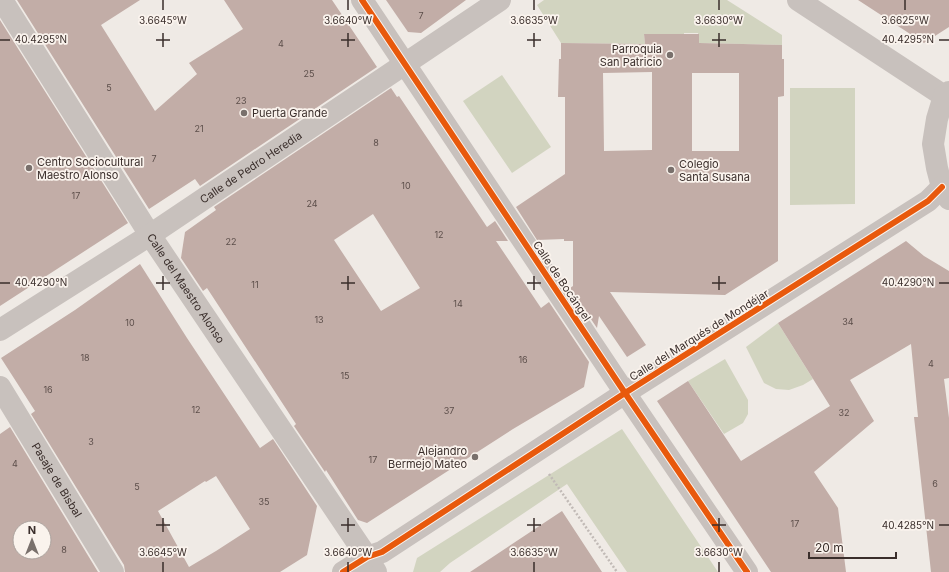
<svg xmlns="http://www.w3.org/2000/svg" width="949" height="572" viewBox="0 0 949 572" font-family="Inter,sans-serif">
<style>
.green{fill:#d2d4c0}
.building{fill:#c2ada7;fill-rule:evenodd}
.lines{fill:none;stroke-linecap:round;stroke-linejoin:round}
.path{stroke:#c1bab6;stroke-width:2.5;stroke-dasharray:2 2;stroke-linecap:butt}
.minor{stroke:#c8c1bd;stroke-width:22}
.cycleway-casing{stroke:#faf3ed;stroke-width:8}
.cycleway{stroke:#e8590c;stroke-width:6}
.ticks{fill:none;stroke:#3a2e2b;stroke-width:1.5}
.poi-dot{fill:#79706c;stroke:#faf3ed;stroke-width:1.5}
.labels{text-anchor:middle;stroke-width:3.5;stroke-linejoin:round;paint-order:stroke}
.number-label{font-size:9px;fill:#5c4e4a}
.poi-label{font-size:11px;fill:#3a2e2b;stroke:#faf3ed;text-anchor:start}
.street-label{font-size:11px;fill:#3a2e2b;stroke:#faf3ed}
.ticks-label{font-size:10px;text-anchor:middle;fill:#3a2e2b;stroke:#faf3ed;stroke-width:3.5;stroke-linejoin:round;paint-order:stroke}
</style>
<rect width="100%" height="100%" fill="#efeae5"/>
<path class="green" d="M 544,0 L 727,0 L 782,35 L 782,45 L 699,43 L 698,33 L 684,33 L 684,44 L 658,44 L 658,34 L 644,34 L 645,44 L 561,43 L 537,5 Z
M 502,75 L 551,147 L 512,173 L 463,101 Z
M 790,88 L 855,88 L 855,204 L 790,205 Z
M 778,323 L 813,379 L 803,385 L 789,390 L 776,389 L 764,383 L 746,347 Z
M 725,359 L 748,400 L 748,414 L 743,423 L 724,434 L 688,381 Z
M 622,429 L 718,572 L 627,572 L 567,484 L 450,563 L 440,572 L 413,572 L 417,558 Z"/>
<path class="building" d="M 17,0 L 140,0 L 101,25 L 155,111 L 197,74 L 189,63 L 243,29 L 224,0 L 332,0 L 377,67 L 200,186 L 195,179 L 149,209 Z
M 386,0 L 466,0 L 421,33 L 408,32 Z
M 858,0 L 949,0 L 949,27 L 924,43 Z
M 0,20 L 128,223 L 0,306 Z
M 644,34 L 699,34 L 699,43 L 782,45 L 782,59 L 784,59 L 784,96 L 778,97 L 778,261 L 725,295 L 610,292 L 646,345 L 627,357 L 599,316 L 597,328 L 570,288 L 573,286 L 573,241 L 564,241 L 564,239 L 537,240 L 516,207 L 565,174 L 565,97 L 558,97 L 559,59 L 561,59 L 561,43 L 645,44 ZM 652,72 L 652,150 L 604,151 L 603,73 ZM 692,73 L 739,73 L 739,151 L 692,151 Z
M 391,88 L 397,97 L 399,96 L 487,227 L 495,221 L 508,241 L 496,241 L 541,308 L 549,302 L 589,362 L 584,387 L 513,429 L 367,523 L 358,520 L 326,470 L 325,472 L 294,426 L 296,424 L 207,288 L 203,291 L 181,258 L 185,232 L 216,210 L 214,207 ZM 373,214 L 420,288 L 381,311 L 334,240 Z
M 906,241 L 924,256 L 949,271 L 949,378 L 944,379 L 949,418 L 949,572 L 931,572 L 914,417 L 918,417 L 911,344 L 850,380 L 874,421 L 814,472 L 838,508 L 846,572 L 771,572 L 657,401 L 688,381 L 741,461 L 830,406 L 778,323 Z
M 140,264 L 187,338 L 260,448 L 273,439 L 317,506 L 307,555 L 280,572 L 125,572 L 124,565 L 31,414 L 35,411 L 1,358 L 75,310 ZM 216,476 L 250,529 L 216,551 L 189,567 L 158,511 L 205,481 L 206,482 Z
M 10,427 L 98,572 L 0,572 L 0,434 ZM 20,528 L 44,528 L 44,552 L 20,552 Z
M 562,511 L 602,572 L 470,572 Z"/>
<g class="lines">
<path class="path" d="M 549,474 L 617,572"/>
<g class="minor">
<path id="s1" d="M 2,0 L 150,235 L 367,557 L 376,572"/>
<path d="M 362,0 L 625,393 L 747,572"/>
<path d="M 798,0 L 944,96"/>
<path d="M 949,92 L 944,96 L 937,119 L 933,144 L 937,168 L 942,187 L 949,199"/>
<path id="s2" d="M 0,330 L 150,235 L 500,0"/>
<path id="s3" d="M 0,387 L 113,572"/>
<path d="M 343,572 L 367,557 L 382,552 L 625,393 L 928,201 L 942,187"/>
</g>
<g class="cycleway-casing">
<path id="cycleway" d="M 362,0 L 625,393 L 747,572
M 343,572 L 367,557 L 382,552 L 625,393 L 928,201 L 942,187"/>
</g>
<use href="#cycleway" class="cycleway"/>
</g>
<path class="ticks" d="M 163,0 L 163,10M 348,0 L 348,10M 534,0 L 534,10M 719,0 L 719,10M 905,0 L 905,10M 163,33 L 163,47M 348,33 L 348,47M 534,33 L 534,47M 719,33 L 719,47M 0,40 L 10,40M 156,40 L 170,40M 341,40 L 355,40M 527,40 L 541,40M 712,40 L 726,40M 939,40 L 949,40M 163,276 L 163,290M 348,276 L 348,290M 534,276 L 534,290M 719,276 L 719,290M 0,283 L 10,283M 156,283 L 170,283M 341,283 L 355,283M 527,283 L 541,283M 712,283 L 726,283M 939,283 L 949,283M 163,518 L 163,532M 348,518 L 348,532M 534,518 L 534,532M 719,518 L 719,532M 156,525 L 170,525M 341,525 L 355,525M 527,525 L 541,525M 712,525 L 726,525M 939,525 L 949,525M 163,562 L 163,572M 348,562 L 348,572M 534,562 L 534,572M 719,562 L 719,572"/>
<g class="poi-dot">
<circle cx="670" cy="55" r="4"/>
<circle cx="244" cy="113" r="4"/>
<circle cx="29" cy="168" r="4"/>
<circle cx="671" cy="170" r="4"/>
<circle cx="475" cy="457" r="4"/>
</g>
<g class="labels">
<g class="number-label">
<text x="421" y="19">7</text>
<text x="281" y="47">4</text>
<text x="309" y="77">25</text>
<text x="109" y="91">5</text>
<text x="241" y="104">23</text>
<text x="199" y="132">21</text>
<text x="376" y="146">8</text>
<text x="154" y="162">7</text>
<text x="406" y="189">10</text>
<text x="76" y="199">17</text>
<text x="312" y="207">24</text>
<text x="439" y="238">12</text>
<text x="231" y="245">22</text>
<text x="255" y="288">11</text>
<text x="458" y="307">14</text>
<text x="319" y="323">13</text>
<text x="848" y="325">34</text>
<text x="130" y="326">10</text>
<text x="85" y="361">18</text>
<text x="523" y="363">16</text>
<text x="931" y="367">4</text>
<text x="345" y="379">15</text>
<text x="48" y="393">16</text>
<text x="196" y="413">12</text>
<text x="449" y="414">37</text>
<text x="844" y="416">32</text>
<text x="91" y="445">3</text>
<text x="373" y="463">17</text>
<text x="15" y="467">4</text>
<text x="935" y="487">6</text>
<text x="137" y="490">5</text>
<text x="264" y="505">35</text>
<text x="795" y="527">17</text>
<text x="64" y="553">8</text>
</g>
<g class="poi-label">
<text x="662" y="53" text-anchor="end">Parroquia<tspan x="662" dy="13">San Patricio</tspan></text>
<text x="252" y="117">Puerta Grande</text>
<text x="37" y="166">Centro Sociocultural<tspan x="37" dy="13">Maestro Alonso</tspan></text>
<text x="679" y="168">Colegio<tspan x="679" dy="13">Santa Susana</tspan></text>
<text x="467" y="455" text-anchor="end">Alejandro<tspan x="467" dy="13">Bermejo Mateo</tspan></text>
</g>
<g class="street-label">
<text dy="4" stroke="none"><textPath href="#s2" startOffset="299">Calle de Pedro Heredia</textPath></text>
<text transform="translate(562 281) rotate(56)" y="4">Calle de Bocángel</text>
<text dy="4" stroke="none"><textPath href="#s1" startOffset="342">Calle del Maestro Alonso</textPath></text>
<text transform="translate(699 335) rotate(-32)" y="4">Calle del Marqués de Mondéjar</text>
<text dy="4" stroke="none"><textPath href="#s3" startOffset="109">Pasaje de Bisbal</textPath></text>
</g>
</g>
<g class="ticks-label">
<text x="163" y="24">3.6645°W</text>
<text x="348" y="24">3.6640°W</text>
<text x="534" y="24">3.6635°W</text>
<text x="719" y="24">3.6630°W</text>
<text x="905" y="24">3.6625°W</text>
<text x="41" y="43">40.4295°N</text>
<text x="908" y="43">40.4295°N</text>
<text x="41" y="286">40.4290°N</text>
<text x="908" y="286">40.4290°N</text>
<text x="908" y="529">40.4285°N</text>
<text x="163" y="556">3.6645°W</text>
<text x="348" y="556">3.6640°W</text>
<text x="534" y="556">3.6635°W</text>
<text x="719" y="556">3.6630°W</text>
</g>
<g transform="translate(32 540)"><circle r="19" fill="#faf3ed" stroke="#ada49f"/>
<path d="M0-3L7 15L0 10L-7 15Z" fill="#79706c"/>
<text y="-6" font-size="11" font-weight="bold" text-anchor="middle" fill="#3a2e2b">N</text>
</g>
<path d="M809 552v6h87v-6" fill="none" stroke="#3a2e2b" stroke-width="2"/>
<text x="815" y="552" font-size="12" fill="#3a2e2b" stroke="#faf3ed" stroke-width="3" paint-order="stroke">20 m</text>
</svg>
